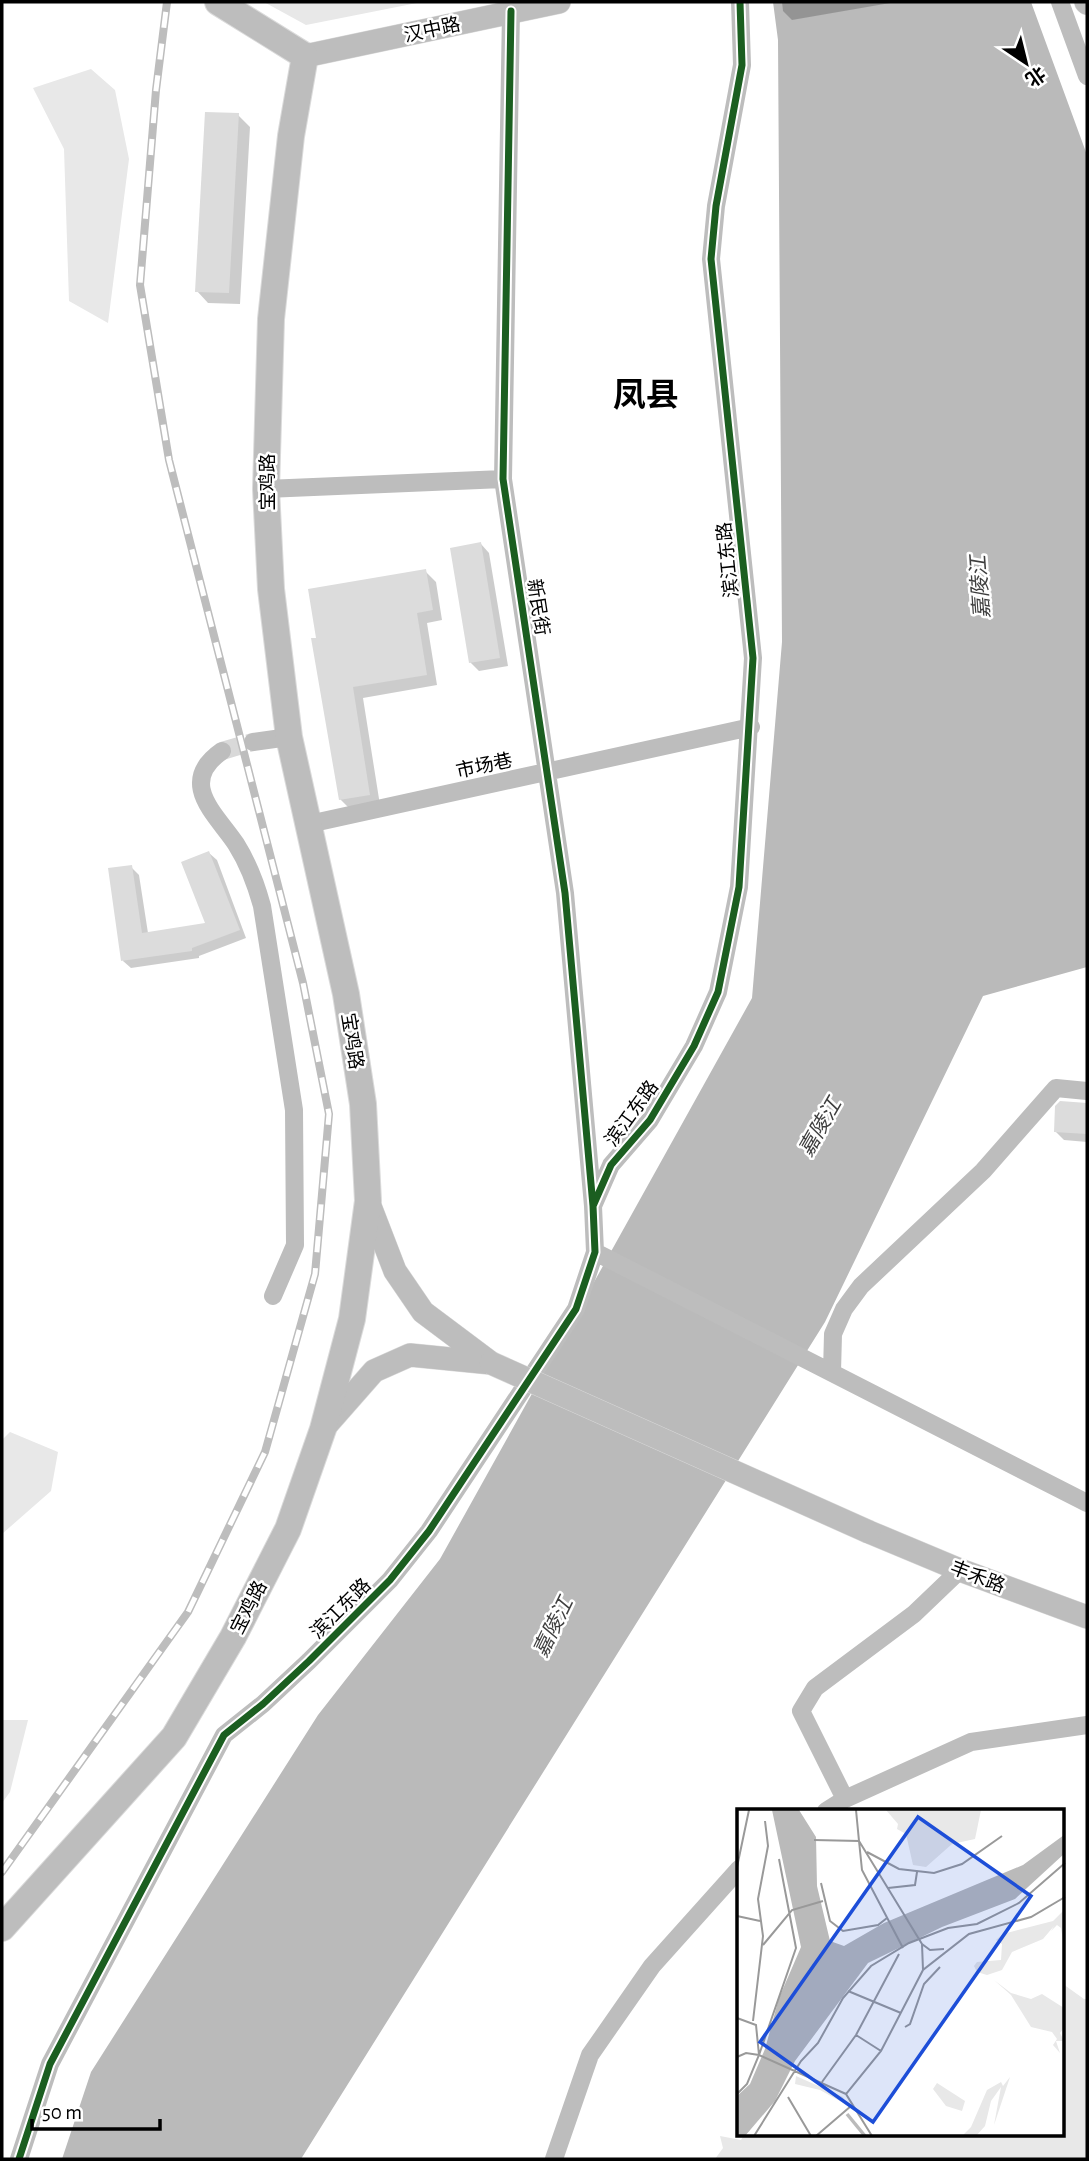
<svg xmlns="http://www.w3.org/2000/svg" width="1089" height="2161" viewBox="0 0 1089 2161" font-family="'Alegreya Sans','Noto Sans SC',sans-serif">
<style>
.green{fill:#e8e8e8}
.water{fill:#bababa}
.shadow{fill:#0003}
.building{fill:#dcdcdc}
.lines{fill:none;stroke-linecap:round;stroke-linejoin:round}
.minor-tunnel{stroke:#d9d9d9;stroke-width:18;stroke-dasharray:18 9;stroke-linecap:butt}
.major-casing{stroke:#dbdbdb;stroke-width:24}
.highway-casing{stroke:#dbdbdb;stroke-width:28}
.minor{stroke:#bdbdbd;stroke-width:18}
.major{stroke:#bdbdbd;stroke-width:23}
.highway{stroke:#bdbdbd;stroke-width:26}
.rail-casing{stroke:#bdbdbd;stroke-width:8}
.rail{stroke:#fff;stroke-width:5;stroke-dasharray:16;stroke-linecap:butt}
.major-bridge-casing{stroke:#dbdbdb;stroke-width:24;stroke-linecap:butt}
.major-bridge{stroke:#bdbdbd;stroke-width:23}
.cycleway-casing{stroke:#fff;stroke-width:11}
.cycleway{stroke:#1b5e20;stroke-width:7}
.labels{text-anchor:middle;stroke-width:5;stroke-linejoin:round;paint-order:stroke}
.street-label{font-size:19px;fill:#000;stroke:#fff}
.water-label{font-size:21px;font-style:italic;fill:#3e3e3e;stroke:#fff}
.town-label{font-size:33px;font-weight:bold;fill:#000;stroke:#fff}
.inset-river{fill:none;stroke:#bababa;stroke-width:3.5}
.inset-road{fill:none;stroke:#999;stroke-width:2}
.view{fill:#1d4ed8;fill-opacity:0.15;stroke:#1d4ed8;stroke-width:3.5}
.inset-edge{fill:none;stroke:#000;stroke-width:3.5}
</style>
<rect width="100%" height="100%" fill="#fff"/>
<path class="green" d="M 264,2 L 422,2 L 306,25 Z
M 91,69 L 115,90 L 129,159 L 108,323 L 69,301 L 64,149 L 33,88 Z
M 10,1432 L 58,1452 L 51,1491 L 2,1534 L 2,1440 Z
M 2,1720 L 28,1720 L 10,1792 L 2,1803 Z
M 1063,1984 L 1084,1999 L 1087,1999 L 1087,2159 L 715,2159 L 723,2148 L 720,2136 L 741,2140 L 744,2135 L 1063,2135 Z"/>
<path class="water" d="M 773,2 L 1031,2 L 1087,155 L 1087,967 L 983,996 L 825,1322 L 301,2159 L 62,2159 L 91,2072 L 318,1715 L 440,1559 L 752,998 L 782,642 L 778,40 Z"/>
<path class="shadow" d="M 782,2 L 896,2 L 792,20 L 783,11 Z
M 238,115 L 250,127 L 240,304 L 208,303 L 197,291 Z
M 481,544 L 489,553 L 508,666 L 479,671 L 470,662 Z
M 425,571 L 436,582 L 442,620 L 427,623 L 437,685 L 363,698 L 380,805 L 351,810 L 340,799 L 313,640 Z
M 209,853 L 217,860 L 246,938 L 199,956 L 199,958 L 131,968 L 123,961 L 131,867 L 139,875 L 148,933 L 207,924 Z
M 1060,1103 L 1087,1105 L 1087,1142 L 1064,1140 L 1056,1132 Z"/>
<path class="building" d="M 205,112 L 239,113 L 229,293 L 195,292 Z
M 481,542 L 500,658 L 469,663 L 450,548 Z
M 426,569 L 433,610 L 417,613 L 427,675 L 353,687 L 370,795 L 339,800 L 311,638 L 316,638 L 308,589 Z
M 209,851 L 240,930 L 192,948 L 192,951 L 121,961 L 108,868 L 132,865 L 142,933 L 205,923 L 181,862 Z
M 1060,1101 L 1087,1103 L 1087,1134 L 1054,1132 L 1055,1106 Z"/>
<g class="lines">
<path class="minor-tunnel" d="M 222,751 L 253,742"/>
<g class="major-casing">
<path id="major" d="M 1086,2 L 1087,3
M 305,56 L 559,2
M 323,1429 L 374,1371 L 410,1355 L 491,1363 L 423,1312 L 395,1271 L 368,1201
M 869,1532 L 960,1570 L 1087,1617"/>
</g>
<g class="highway-casing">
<path id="highway" d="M 2,1928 L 174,1737 L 233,1637 L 288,1529 L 323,1429 L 352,1319 L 368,1201 L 363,1104 L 346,994 L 289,737 L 271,589 L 266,489 L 271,319 L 291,136 L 305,56 L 218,2"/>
</g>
<path class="minor" d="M 1060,2 L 1087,76
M 511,11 L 503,479 L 565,893 L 593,1206
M 266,489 L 503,479
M 253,742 L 289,737
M 222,751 C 176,783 217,815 236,844 C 248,863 256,884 262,906 L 294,1110 L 295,1245 L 273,1296
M 309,824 L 751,727
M 595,1252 L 1087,1503
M 832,1372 L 833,1334 L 844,1309 L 861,1286 L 983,1171 L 1056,1088 L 1087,1091
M 845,1799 L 801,1711 L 815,1688 L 914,1614 L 960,1570
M 826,1811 L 845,1799 L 971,1742 L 1087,1725
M 19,2159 L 50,2064 L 224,1735 L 263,1704 L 309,1661 L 390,1580 L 429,1531 L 576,1309 L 595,1252 L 593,1206 L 611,1165 L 650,1120 L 694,1046 L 718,992 L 739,887 L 753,658 L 711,259 L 716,206 L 742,65 L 740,2
M 554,2159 L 590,2055 L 652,1966 L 739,1869"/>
<use href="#major" class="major"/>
<use href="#highway" class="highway"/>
<g class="rail-casing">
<path id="rail" d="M 2,1872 L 188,1612 L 265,1452 L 315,1274 L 329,1114 L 303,983 L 169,460 L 140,285 L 156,90 L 167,2"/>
</g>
<use href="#rail" class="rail"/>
<g class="major-bridge-casing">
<path id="major-bridge" d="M 491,1363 L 869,1532"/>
</g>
<use href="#major-bridge" class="major-bridge"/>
<g class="cycleway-casing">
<path id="cycleway" d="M 511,11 L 503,479 L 565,893 L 593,1206
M 19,2159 L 50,2064 L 224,1735 L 263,1704 L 309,1661 L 390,1580 L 429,1531 L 576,1309 L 595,1252 L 593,1206 L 611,1165 L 650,1120 L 694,1046 L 718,992 L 739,887 L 753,658 L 711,259 L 716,206 L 742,65 L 740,2"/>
</g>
<use href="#cycleway" class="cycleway"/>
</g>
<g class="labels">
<g class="street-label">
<text transform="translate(432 29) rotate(-12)" y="7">汉中路</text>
<text transform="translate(267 482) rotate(-90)" y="7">宝鸡路</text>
<text transform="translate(727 560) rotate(-96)" y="7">滨江东路</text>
<text transform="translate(539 607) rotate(81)" y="7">新民街</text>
<text transform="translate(484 765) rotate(-12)" y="7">市场巷</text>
<text transform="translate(353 1041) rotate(81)" y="7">宝鸡路</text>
<text transform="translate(631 1113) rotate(-54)" y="7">滨江东路</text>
<text transform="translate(978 1576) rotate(21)" y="7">丰禾路</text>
<text transform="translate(248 1607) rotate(-63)" y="7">宝鸡路</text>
<text transform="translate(340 1608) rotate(-45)" y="7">滨江东路</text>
</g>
<g class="water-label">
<text transform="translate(980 587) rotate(-94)" y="7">嘉陵江</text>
<text transform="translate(820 1127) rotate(-60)" y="7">嘉陵江</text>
<text transform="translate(553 1627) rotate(-64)" y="7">嘉陵江</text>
</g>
<g class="town-label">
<text x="646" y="406">凤县</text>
</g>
</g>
<g transform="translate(737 1809)">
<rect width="327" height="327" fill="#fff"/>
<path d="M 149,1 L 244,1 L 238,30 L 215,35 L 189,58 L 176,56 L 169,25 L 160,20 L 161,15 ZM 327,101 L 327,137 L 324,119 L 320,116 L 314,122 L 317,117 L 306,130 L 275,143 L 265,161 L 250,166 L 240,163 L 237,157 L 240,153 L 264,151 L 265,135 L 259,131 L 266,125 L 316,112 ZM 257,171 L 274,184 L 294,190 L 305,185 L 327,199 L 327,219 L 323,224 L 327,232 L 319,232 L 323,244 L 316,236 L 320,230 L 315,223 L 294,218 L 274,186 ZM 59,267 L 106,288 L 110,296 L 83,281 L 58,275 ZM 273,268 L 257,316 L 264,278 L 254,292 L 248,317 L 239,327 L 225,327 L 234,318 L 250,281 L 264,273 L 266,277 ZM 200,274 L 228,292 L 225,302 L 209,297 L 196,280 Z" fill="#e8e8e8"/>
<path d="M 35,1 L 62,1 L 79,28 L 80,77 L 93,132 L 107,137 L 147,114 L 286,56 L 327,26 L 327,45 L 278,90 L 205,118 L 131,154 L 58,252 L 38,292 L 8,327 L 0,327 L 0,287 L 13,275 L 28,240 L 42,189 L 64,138 Z" fill="#bababa"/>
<path class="inset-river" d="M 110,305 L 128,327"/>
<path class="inset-road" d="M 119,1 L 122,32 L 185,135M 77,31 L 122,32 L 125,61 L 166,139M 130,43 L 162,60 L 197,64 L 225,55 L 265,27M 0,58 L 12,1M 84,74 L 93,112 L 106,122 L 141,116 L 150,109M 151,79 L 178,76 L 180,63M 0,107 L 23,112M 26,136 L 55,101 L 86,92M 186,161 L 185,135 L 193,141 L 207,140M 111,182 L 164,204M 0,209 L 19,216 L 22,246M 16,212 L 26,127 L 21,90 L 31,37 L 28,12M 168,218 L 173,215 L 187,175 L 203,158M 119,226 L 144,242M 0,248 L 9,244 L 22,246 L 109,285M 85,273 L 119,226 L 162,145M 0,285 L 10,275 L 22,246 L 59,139 L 42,50M 51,288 L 74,327M 17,327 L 64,252 L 81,234 L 106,189 L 134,157 L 172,134 L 211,119 L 240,115 L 282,94 L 328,54M 79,327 L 114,297M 135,327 L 109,285 L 144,242 L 186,161 L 232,125 L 294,108 L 328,88"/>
<path class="view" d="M 181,8 L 294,87 L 136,313 L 23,233 Z"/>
<rect width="327" height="327" class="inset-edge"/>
</g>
<rect width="1089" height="2161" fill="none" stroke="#000000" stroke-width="7"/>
<g transform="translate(1026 63) rotate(145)" stroke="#ffffff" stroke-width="5" paint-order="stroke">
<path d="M0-5L12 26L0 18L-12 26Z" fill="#000000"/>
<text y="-10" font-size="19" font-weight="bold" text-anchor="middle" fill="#000000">北</text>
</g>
<path d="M32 2119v10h128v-10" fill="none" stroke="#000000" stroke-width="3.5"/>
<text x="42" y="2119" font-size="21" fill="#000000" stroke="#ffffff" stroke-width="5" paint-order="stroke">50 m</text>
</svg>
